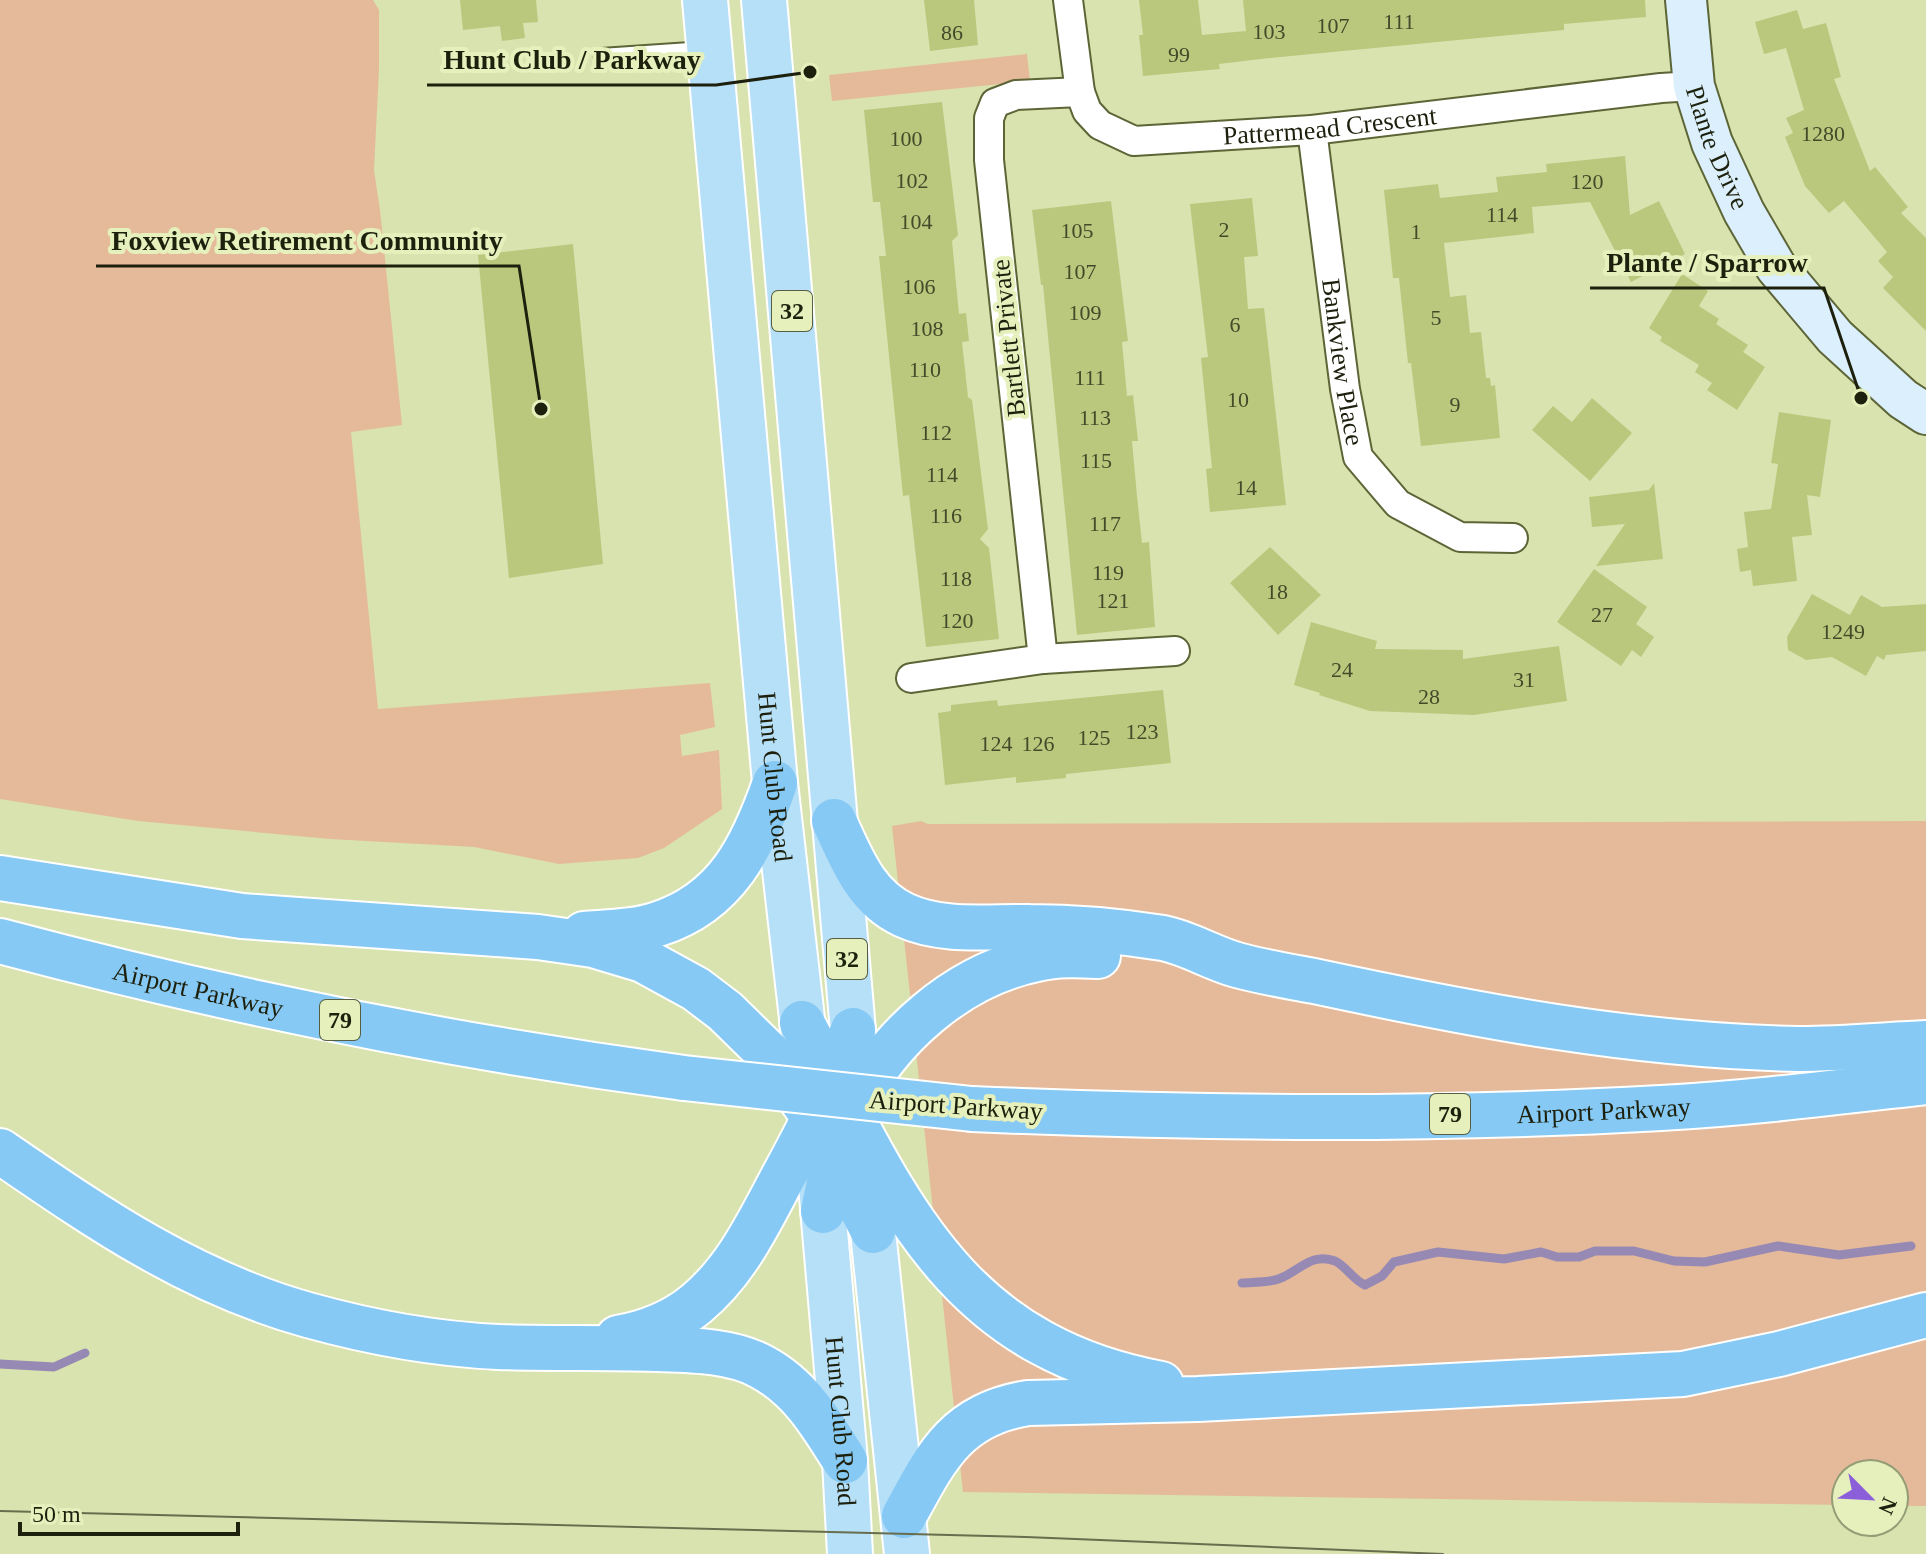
<svg xmlns="http://www.w3.org/2000/svg" width="1926" height="1554" viewBox="0 0 1926 1554" font-family="Georgia,serif">
<style>
.green{fill:#e5ba9b}
.lines{fill:none;stroke-linecap:round;stroke-linejoin:round}
.stream{stroke:#9689b4;stroke-width:9}
.building{fill:#bac87e}
.lane-casing{stroke:#5d6537;stroke-width:18}
.street-casing{stroke:#5d6537;stroke-width:32}
.secondary-casing{stroke:#5d6537;stroke-width:44}
.primary-casing{stroke:#fff;stroke-width:48}
.highway-casing{stroke:#fff;stroke-width:48}
.lane{stroke:#fff;stroke-width:14}
.street{stroke:#fff;stroke-width:28}
.secondary{stroke:#dbeffc;stroke-width:40}
.primary{stroke:#b6dff8;stroke-width:44}
.highway{stroke:#86c9f4;stroke-width:44}
.tram{stroke:#676d4d;stroke-width:2}
.highway-bridge-casing{stroke:#fff;stroke-width:48;stroke-linecap:butt}
.highway-bridge{stroke:#86c9f4;stroke-width:44}
.labels{text-anchor:middle;stroke-width:8;stroke-linejoin:round;paint-order:stroke}
.number-label{font-size:22px;fill:#444a29}
.shield{fill:#e5f0bc;stroke:#595e42;stroke-width:2}
.shield-label{font-size:24px;font-weight:bold;fill:#1d200d}
.street-label{font-size:26px;fill:#1d200d;stroke:#e5f0bc}
.leader{fill:none;stroke:#1d200d;stroke-width:3}
.callout-dot{fill:#1d200d;stroke:#e5f0bc;stroke-width:3}
.callout-label{font-size:28px;text-anchor:middle;font-weight:bold;fill:#1d200d;stroke:#e5f0bc;stroke-width:8;stroke-linejoin:round;paint-order:stroke}
</style>
<rect width="100%" height="100%" fill="#d8e3af"/>
<path class="green" d="M 0,0 L 373,0 L 379,10 L 379,69 L 374,170 L 380,210 L 402,425 L 351,432 L 378,709 L 710,683 L 715,727 L 680,735 L 682,756 L 719,750 L 722,809 L 664,848 L 638,858 L 559,864 L 474,847 L 330,839 L 138,821 L 0,799 Z
M 1027,54 L 1030,81 L 832,101 L 829,75 Z
M 921,821 L 928,824 L 1926,821 L 1926,1506 L 1894,1506 L 1894,1474 L 1846,1474 L 1846,1505 L 963,1492 L 892,826 Z"/>
<g class="lines">
<path class="stream" d="M 1242,1283 C 1254,1282 1271,1283 1281,1278 C 1299,1271 1312,1252 1335,1261 C 1346,1266 1353,1280 1365,1285 L 1382,1276 L 1394,1262 L 1438,1252 L 1504,1259 L 1541,1252 L 1557,1257 L 1579,1257 L 1595,1251 L 1634,1251 L 1674,1261 L 1705,1262 L 1778,1246 L 1839,1255 L 1911,1246
M 0,1364 L 54,1367 L 85,1353"/>
</g>
<path class="building" d="M 460,0 L 536,0 L 538,22 L 523,23 L 525,38 L 502,41 L 500,26 L 463,30 Z
M 924,0 L 974,0 L 978,45 L 930,51 Z
M 1139,0 L 1198,0 L 1202,35 L 1246,31 L 1243,0 L 1645,0 L 1646,17 L 1564,24 L 1564,30 L 1269,58 L 1219,64 L 1220,69 L 1143,76 L 1139,35 L 1143,35 Z
M 1797,10 L 1803,29 L 1826,23 L 1841,77 L 1834,79 L 1870,171 L 1875,167 L 1908,207 L 1901,213 L 1926,238 L 1926,331 L 1883,288 L 1893,277 L 1878,261 L 1887,252 L 1844,201 L 1829,213 L 1805,186 L 1785,137 L 1793,133 L 1786,118 L 1804,110 L 1786,48 L 1764,54 L 1755,22 Z
M 942,102 L 958,235 L 952,241 L 959,314 L 966,313 L 969,341 L 962,342 L 968,397 L 972,400 L 988,529 L 980,539 L 989,548 L 999,639 L 926,647 L 909,495 L 903,496 L 879,256 L 886,256 L 880,202 L 873,202 L 864,110 Z
M 1625,156 L 1630,215 L 1659,201 L 1685,254 L 1631,282 L 1590,202 L 1532,207 L 1534,233 L 1444,243 L 1450,297 L 1466,295 L 1470,333 L 1481,332 L 1486,378 L 1490,378 L 1491,386 L 1495,385 L 1500,438 L 1421,446 L 1411,363 L 1408,363 L 1399,278 L 1393,278 L 1384,190 L 1438,184 L 1440,198 L 1498,192 L 1496,177 L 1547,172 L 1546,164 Z
M 1252,198 L 1258,256 L 1244,257 L 1248,309 L 1264,308 L 1286,505 L 1210,512 L 1206,469 L 1212,468 L 1201,358 L 1208,357 L 1190,204 Z
M 1111,201 L 1128,341 L 1122,342 L 1127,396 L 1133,395 L 1138,441 L 1132,441 L 1137,496 L 1142,543 L 1149,542 L 1155,627 L 1077,635 L 1043,285 L 1041,285 L 1032,210 Z
M 573,244 L 603,564 L 509,578 L 478,255 Z
M 1682,274 L 1708,291 L 1699,306 L 1719,319 L 1716,324 L 1748,345 L 1743,352 L 1765,367 L 1737,410 L 1707,390 L 1712,383 L 1695,372 L 1699,365 L 1660,341 L 1662,337 L 1649,328 Z
M 1592,398 L 1632,433 L 1590,481 L 1532,430 L 1553,406 L 1572,422 Z
M 1779,412 L 1831,420 L 1820,497 L 1807,495 L 1812,535 L 1792,537 L 1797,581 L 1753,586 L 1751,570 L 1740,572 L 1737,549 L 1748,547 L 1744,512 L 1771,509 L 1778,464 L 1771,463 Z
M 1654,483 L 1663,559 L 1596,566 L 1625,524 L 1592,527 L 1589,497 L 1649,490 Z
M 1270,547 L 1321,595 L 1278,635 L 1230,583 Z
M 1594,569 L 1647,607 L 1636,624 L 1654,637 L 1641,657 L 1632,650 L 1621,666 L 1557,622 Z
M 1812,594 L 1850,615 L 1861,595 L 1882,607 L 1926,604 L 1926,651 L 1886,655 L 1884,660 L 1877,656 L 1866,676 L 1832,657 L 1806,660 L 1788,650 L 1787,637 Z
M 1311,622 L 1377,641 L 1375,649 L 1463,650 L 1463,659 L 1559,646 L 1567,701 L 1474,715 L 1370,711 L 1319,695 L 1320,693 L 1294,685 Z
M 1163,690 L 1171,763 L 1066,774 L 1066,778 L 1016,783 L 1016,777 L 945,785 L 938,713 L 951,711 L 951,705 L 997,700 L 998,706 Z"/>
<g class="lines">
<g class="lane-casing">
<path id="lane" d="M 601,56 L 705,49"/>
</g>
<g class="street-casing">
<g id="street">
<path id="s1" d="M 1068,0 L 1080,92 L 1087,111 L 1100,125 L 1134,141 L 1312,130 L 1661,88 L 1694,86"/>
<path id="s2" d="M 1312,130 L 1345,389 L 1358,457 L 1398,504 L 1460,537 L 1513,538"/>
<path d="M 1043,659 L 989,160 L 989,118 L 995,103 L 1016,95 L 1080,92"/>
<path d="M 911,678 L 1043,659 L 1175,651"/>
</g>
</g>
<g class="secondary-casing">
<g id="secondary">
<path id="s3" d="M 1686,0 L 1694,86 L 1712,143 L 1744,212 L 1776,267 L 1835,337 L 1903,399 L 1926,414"/>
</g>
</g>
<g class="primary-casing">
<g id="primary">
<path id="s4" d="M 705,0 L 775,783 L 807,1062"/>
<path d="M 764,0 L 856,1066"/>
<path id="s5" d="M 820,1174 L 845,1461 L 850,1554"/>
<path d="M 869,1194 L 907,1554"/>
</g>
</g>
<g class="highway-casing">
<g id="highway">
<path d="M 834,821 C 851,858 865,897 904,915 C 943,933 989,926 1030,927 C 1074,927 1119,931 1163,938 C 1188,943 1212,958 1237,965 C 1262,972 1288,976 1314,981 C 1473,1015 1635,1046 1799,1049 C 1841,1049 1884,1045 1926,1043"/>
<path d="M 0,878 L 242,916 L 538,937 L 593,945 L 643,960 L 696,989 L 725,1011 L 771,1056 L 815,1119 L 873,1231"/>
<path d="M 584,934 C 609,932 634,932 658,924 C 727,902 753,846 775,783"/>
<path id="s6" d="M 0,941 C 225,1001 454,1047 684,1078"/>
<path d="M 802,1023 C 895,1194 947,1344 1161,1384"/>
<path id="s7" d="M 972,1109 C 1202,1119 1432,1121 1661,1108 C 1750,1103 1838,1092 1926,1082"/>
<path d="M 0,1151 C 99,1219 190,1282 308,1315 C 369,1332 435,1344 498,1347 C 551,1349 603,1347 656,1349 C 689,1350 732,1350 762,1367 C 801,1388 822,1424 845,1461"/>
<path d="M 823,1211 C 830,1176 837,1142 852,1110 C 887,1038 957,975 1037,959 C 1057,954 1078,955 1098,956"/>
<path d="M 618,1338 C 646,1333 673,1323 696,1304 C 736,1271 758,1224 782,1179 C 809,1130 833,1082 853,1030"/>
<path d="M 904,1516 C 936,1457 956,1414 1028,1403 L 1198,1399 L 1683,1374 L 1779,1354 L 1926,1315"/>
</g>
</g>
<use href="#lane" class="lane"/>
<use href="#street" class="street"/>
<use href="#secondary" class="secondary"/>
<use href="#primary" class="primary"/>
<use href="#highway" class="highway"/>
<path class="tram" d="M 0,1511 L 1026,1537 L 1443,1554"/>
<g class="highway-bridge-casing">
<path id="highway-bridge" d="M 684,1078 L 972,1109"/>
</g>
<use href="#highway-bridge" class="highway-bridge"/>
</g>
<g class="labels">
<g class="number-label">
<text x="1399" y="29">111</text>
<text x="1333" y="33">107</text>
<text x="1269" y="39">103</text>
<text x="952" y="40">86</text>
<text x="1179" y="62">99</text>
<text x="1823" y="141">1280</text>
<text x="906" y="146">100</text>
<text x="912" y="188">102</text>
<text x="1587" y="189">120</text>
<text x="1502" y="222">114</text>
<text x="916" y="229">104</text>
<text x="1224" y="237">2</text>
<text x="1077" y="238">105</text>
<text x="1416" y="239">1</text>
<text x="1080" y="279">107</text>
<text x="919" y="294">106</text>
<text x="1085" y="320">109</text>
<text x="1436" y="325">5</text>
<text x="1235" y="332">6</text>
<text x="927" y="336">108</text>
<text x="925" y="377">110</text>
<text x="1090" y="385">111</text>
<text x="1238" y="407">10</text>
<text x="1455" y="412">9</text>
<text x="1095" y="425">113</text>
<text x="936" y="440">112</text>
<text x="1096" y="468">115</text>
<text x="942" y="482">114</text>
<text x="1246" y="495">14</text>
<text x="946" y="523">116</text>
<text x="1105" y="531">117</text>
<text x="1108" y="580">119</text>
<text x="956" y="586">118</text>
<text x="1277" y="599">18</text>
<text x="1113" y="608">121</text>
<text x="1602" y="622">27</text>
<text x="957" y="628">120</text>
<text x="1843" y="639">1249</text>
<text x="1342" y="677">24</text>
<text x="1524" y="687">31</text>
<text x="1429" y="704">28</text>
<text x="1142" y="739">123</text>
<text x="1094" y="745">125</text>
<text x="996" y="751">124</text>
<text x="1038" y="751">126</text>
</g>
<g class="shield">
<rect x="772" y="291" width="40" height="40" rx="6"/>
<rect x="827" y="939" width="40" height="40" rx="6"/>
<rect x="320" y="1000" width="40" height="40" rx="6"/>
<rect x="1430" y="1094" width="40" height="40" rx="6"/>
</g>
<g class="shield-label">
<text x="792" y="319">32</text>
<text x="847" y="967">32</text>
<text x="340" y="1028">79</text>
<text x="1450" y="1122">79</text>
</g>
<g class="street-label">
<text dy="9" stroke="none"><textPath href="#s1" startOffset="366">Pattermead Crescent</textPath></text>
<text dy="9" stroke="none"><textPath href="#s3" startOffset="152">Plante Drive</textPath></text>
<text transform="translate(1008 338) rotate(-96)" y="9">Bartlett Private</text>
<text dy="9" stroke="none"><textPath href="#s2" startOffset="234">Bankview Place</textPath></text>
<text dy="9" stroke="none"><textPath href="#s4" startOffset="780">Hunt Club Road</textPath></text>
<text dy="9" stroke="none"><textPath href="#s6" startOffset="204">Airport Parkway</textPath></text>
<text transform="translate(956 1105) rotate(4)" y="9">Airport Parkway</text>
<text dy="9" stroke="none"><textPath href="#s7" startOffset="632">Airport Parkway</textPath></text>
<text dy="9" stroke="none"><textPath href="#s5" startOffset="248">Hunt Club Road</textPath></text>
</g>
</g>
<path class="leader" d="M810 72L716 85H427M541 409L519 266H96M1861 398L1824 288H1590"/>
<g class="callout-dot">
<circle cx="810" cy="72" r="8"/>
<circle cx="541" cy="409" r="8"/>
<circle cx="1861" cy="398" r="8"/>
</g>
<g class="callout-label">
<text x="572" y="69">Hunt Club / Parkway</text>
<text x="307" y="250">Foxview Retirement Community</text>
<text x="1707" y="272">Plante / Sparrow</text>
</g>
<g transform="translate(1870 1498) rotate(114)"><circle r="38" fill="#e5f0bc" stroke="#959d76" stroke-width="2"/>
<path d="M0-6L14 30L0 20L-14 30Z" fill="#8b5fd9"/>
<text y="-12" font-size="22" font-weight="bold" text-anchor="middle" fill="#1d200d">N</text>
</g>
<path d="M20 1522v12h218v-12" fill="none" stroke="#1d200d" stroke-width="4"/>
<text x="32" y="1522" font-size="24" fill="#1d200d" stroke="#e5f0bc" stroke-width="6" paint-order="stroke">50 m</text>
</svg>
